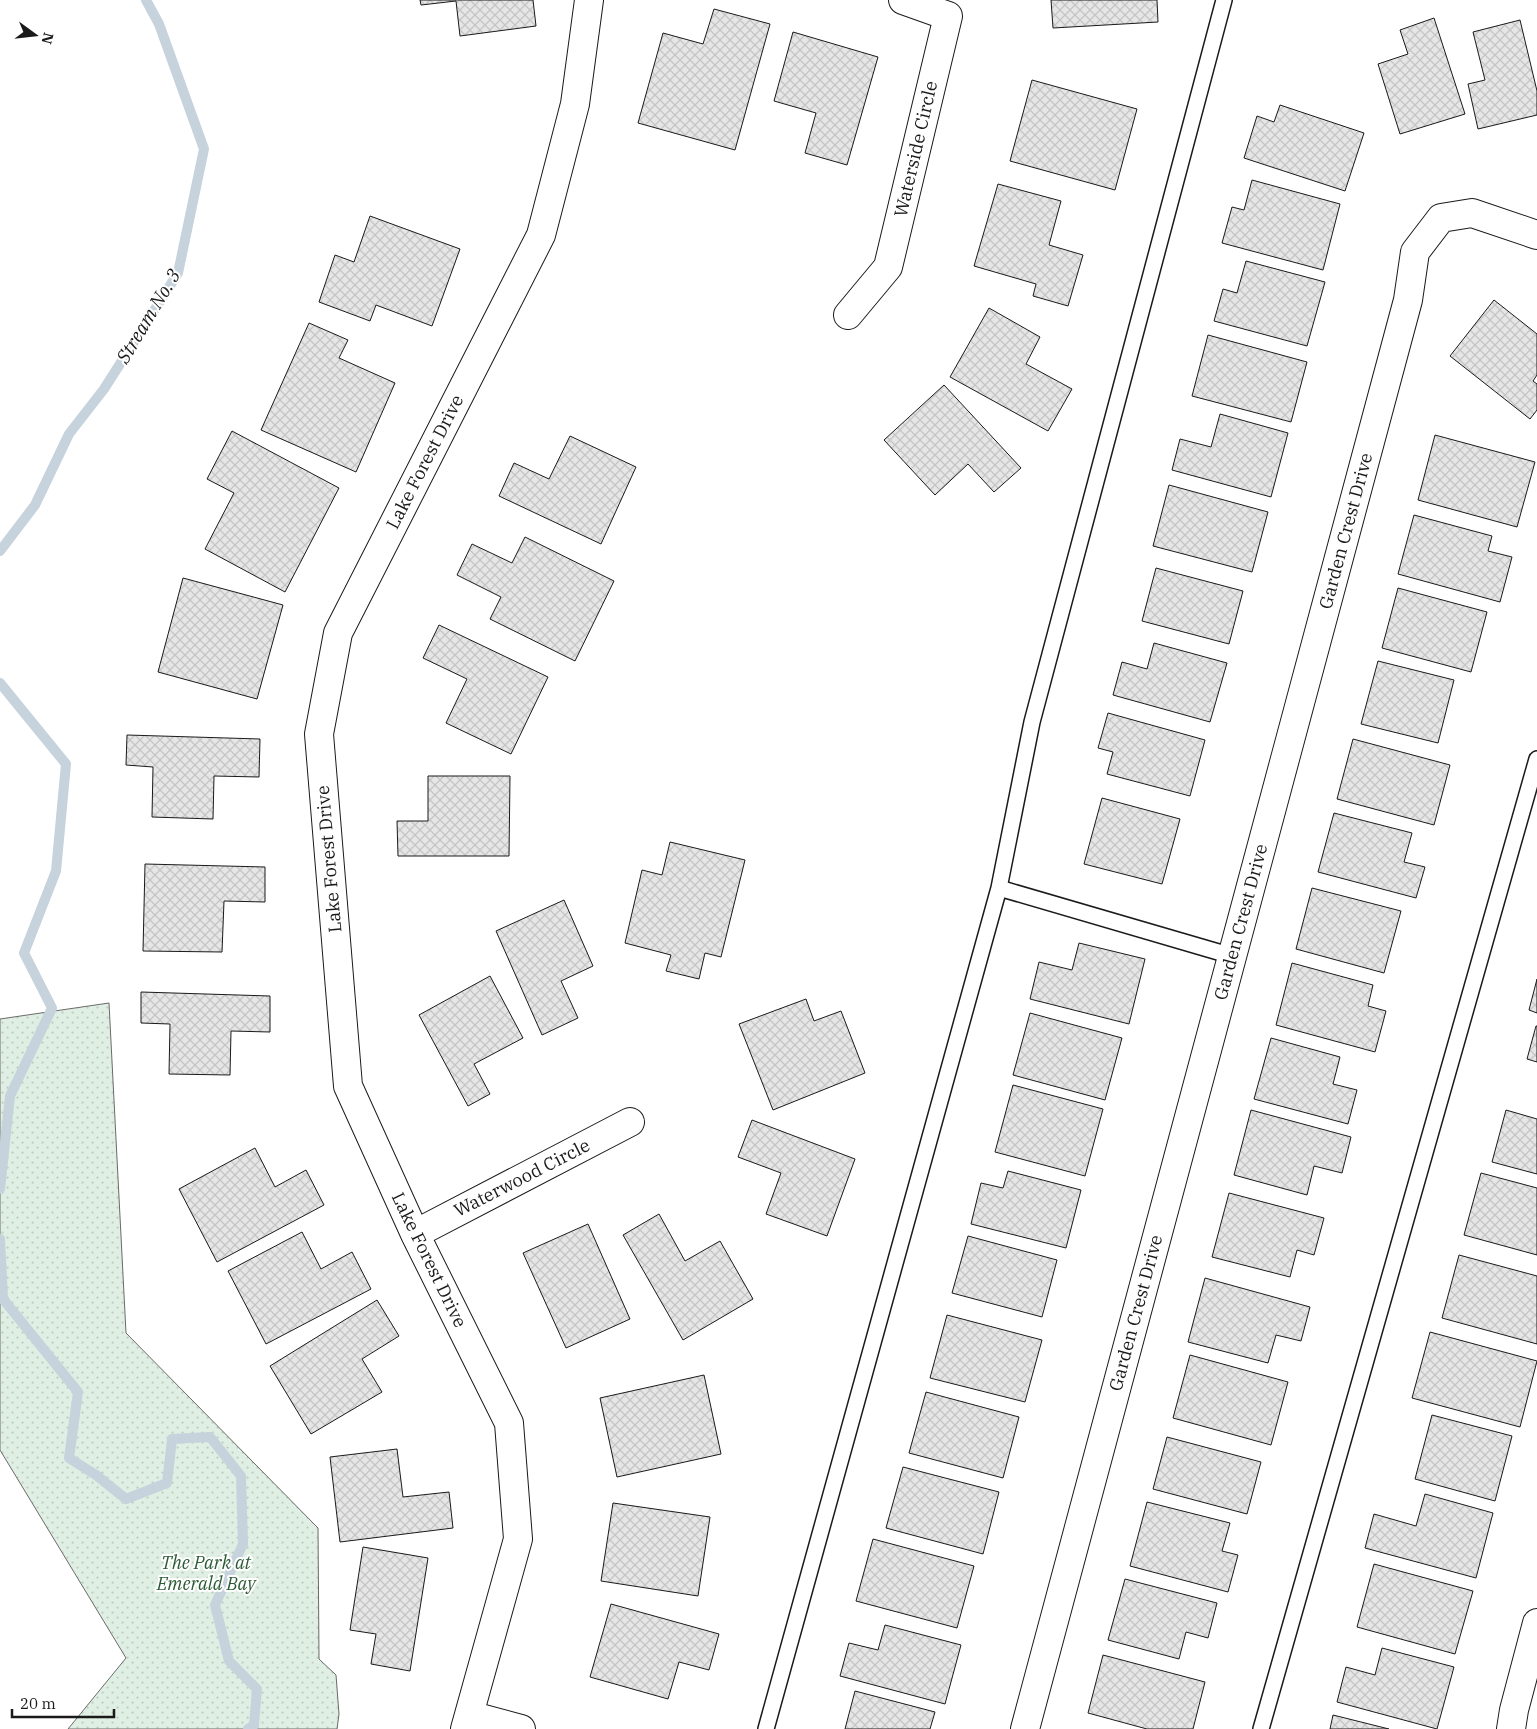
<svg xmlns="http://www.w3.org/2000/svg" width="1537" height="1729" viewBox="0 0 1537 1729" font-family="'IBM Plex Serif',serif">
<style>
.grass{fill:url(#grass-dots);stroke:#6a6a6a}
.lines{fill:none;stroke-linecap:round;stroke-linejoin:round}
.stream{stroke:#c6d2dc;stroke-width:10}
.building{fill:url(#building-cross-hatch);stroke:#1a1a1a}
.service-casing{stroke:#1a1a1a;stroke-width:18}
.minor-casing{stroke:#1a1a1a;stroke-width:30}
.service{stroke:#fff;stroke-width:15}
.minor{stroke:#fff;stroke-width:28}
.labels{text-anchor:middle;stroke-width:4;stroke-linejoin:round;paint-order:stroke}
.street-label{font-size:18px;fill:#1a1a1a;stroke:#fff}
.park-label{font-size:18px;font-style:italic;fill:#2b5a34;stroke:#fff}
.water-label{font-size:19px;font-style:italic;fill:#1a1a1a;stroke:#fff}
</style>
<defs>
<pattern id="grass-dots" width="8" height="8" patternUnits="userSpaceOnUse" patternTransform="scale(1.25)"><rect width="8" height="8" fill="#e0efe3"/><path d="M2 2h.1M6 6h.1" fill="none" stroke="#c0ccc2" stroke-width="1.8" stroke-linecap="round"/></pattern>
<pattern id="building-cross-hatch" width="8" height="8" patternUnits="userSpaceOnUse" patternTransform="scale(1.25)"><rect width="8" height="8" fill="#e6e6e6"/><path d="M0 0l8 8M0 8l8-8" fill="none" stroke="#c5c5c5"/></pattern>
</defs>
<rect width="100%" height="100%" fill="#fff"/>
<path class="grass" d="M 109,1003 L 126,1333 L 318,1528 L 319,1659 L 336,1675 L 339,1714 L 337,1729 L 68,1729 L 126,1658 L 0,1450 L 0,1019 Z"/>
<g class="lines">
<path class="stream" d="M 0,551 L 35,505 L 69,434 L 104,389 L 178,273 L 204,149 L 159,24 L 146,0
M 0,683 L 66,764 L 56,871 L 24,953 L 52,1008 L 10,1096 L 0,1189
M 0,1239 L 3,1299 L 78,1392 L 69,1458 L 96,1475 L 126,1499 L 167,1483 L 172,1439 L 210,1437 L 241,1476 L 243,1544 L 215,1605 L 229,1661 L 257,1689 L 254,1725 L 248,1729"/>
</g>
<path class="building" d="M 420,0 L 533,0 L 536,26 L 460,36 L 456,1 L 421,5 Z
M 1051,0 L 1157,0 L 1158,22 L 1053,28 Z
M 714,9 L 770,24 L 735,150 L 638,123 L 663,33 L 703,44 Z
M 1434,18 L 1465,114 L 1400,134 L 1378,64 L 1408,54 L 1400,30 Z
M 1520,20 L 1537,91 L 1537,115 L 1478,129 L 1468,84 L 1485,80 L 1473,32 Z
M 793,32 L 878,57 L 847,165 L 805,153 L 816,113 L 774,101 Z
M 1032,80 L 1137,109 L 1115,190 L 1010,161 Z
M 1280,105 L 1364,133 L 1345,191 L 1244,158 L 1257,116 L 1274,122 Z
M 1252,180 L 1340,204 L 1323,270 L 1222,243 L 1232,207 L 1244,210 Z
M 998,184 L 1061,201 L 1049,245 L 1083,255 L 1068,306 L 1033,296 L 1036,284 L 974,266 Z
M 370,216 L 460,249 L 432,326 L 376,305 L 370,321 L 319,302 L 335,255 L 354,262 Z
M 1246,261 L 1325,282 L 1307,346 L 1214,321 L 1223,289 L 1237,293 Z
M 1494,300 L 1537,334 L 1537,375 L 1533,381 L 1537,384 L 1537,410 L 1530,419 L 1450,356 Z
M 989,308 L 1040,337 L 1026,364 L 1072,389 L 1048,431 L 950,377 Z
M 309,323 L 348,340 L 339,358 L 395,383 L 356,472 L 261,430 Z
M 1208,335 L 1307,362 L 1291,422 L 1192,396 Z
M 944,385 L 1021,468 L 994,492 L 968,464 L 935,495 L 884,440 Z
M 1220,414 L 1288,433 L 1271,497 L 1172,470 L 1180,439 L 1211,447 Z
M 232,431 L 339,488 L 285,592 L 205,549 L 234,493 L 207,479 Z
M 1435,435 L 1535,462 L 1517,527 L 1418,500 Z
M 570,436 L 636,467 L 601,544 L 499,496 L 514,463 L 549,479 Z
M 1169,485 L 1268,512 L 1252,572 L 1153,546 Z
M 1414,515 L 1492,536 L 1488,551 L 1512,557 L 1500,602 L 1398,574 Z
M 525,537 L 614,581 L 575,661 L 490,619 L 501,597 L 457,575 L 472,544 L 512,563 Z
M 1156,568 L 1243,591 L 1229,644 L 1142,621 Z
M 183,578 L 283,605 L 257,699 L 158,672 Z
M 1398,588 L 1487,612 L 1471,672 L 1382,648 Z
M 439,625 L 548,677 L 511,754 L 446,723 L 467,679 L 423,658 Z
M 1154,643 L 1227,663 L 1210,722 L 1113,695 L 1122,662 L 1147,669 Z
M 1378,661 L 1454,680 L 1438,743 L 1361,724 Z
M 1108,713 L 1205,740 L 1190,796 L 1107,774 L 1113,752 L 1098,748 Z
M 127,735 L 260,739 L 259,777 L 214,776 L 213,819 L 152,817 L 153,767 L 126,765 Z
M 1353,739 L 1450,765 L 1434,825 L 1337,799 Z
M 428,776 L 510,776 L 509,856 L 398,856 L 397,821 L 428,821 Z
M 1102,798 L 1180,819 L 1162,884 L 1084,864 Z
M 1334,813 L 1412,833 L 1404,862 L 1425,867 L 1416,898 L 1318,872 Z
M 670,842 L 745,860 L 721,957 L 705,953 L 699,979 L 666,971 L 671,955 L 625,943 L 642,870 L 662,875 Z
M 145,864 L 265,867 L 265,902 L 224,901 L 222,952 L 143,951 Z
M 1312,888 L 1401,911 L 1384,973 L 1296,949 Z
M 564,900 L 593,966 L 561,981 L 578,1018 L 542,1035 L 496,931 Z
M 1079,943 L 1145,959 L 1129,1024 L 1030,999 L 1039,962 L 1072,970 Z
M 1292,963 L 1373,985 L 1368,1006 L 1386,1011 L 1375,1052 L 1276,1025 Z
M 490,976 L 523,1038 L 474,1064 L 490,1094 L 468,1106 L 419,1015 Z
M 1537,979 L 1537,1013 L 1529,1010 Z
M 141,992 L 270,996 L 270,1032 L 231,1031 L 230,1075 L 169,1074 L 170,1024 L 141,1023 Z
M 806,999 L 814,1021 L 841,1011 L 865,1073 L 773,1110 L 739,1024 Z
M 1030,1013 L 1122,1038 L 1105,1100 L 1013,1075 Z
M 1536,1026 L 1537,1026 L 1537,1062 L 1527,1059 Z
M 1271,1038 L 1340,1057 L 1333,1084 L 1357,1090 L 1348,1124 L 1254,1099 Z
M 1013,1085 L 1103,1109 L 1085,1176 L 995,1152 Z
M 1251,1110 L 1351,1137 L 1342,1173 L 1314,1166 L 1307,1195 L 1234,1175 Z
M 1506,1110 L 1537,1119 L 1537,1174 L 1492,1162 Z
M 752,1120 L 855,1159 L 827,1236 L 766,1214 L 781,1173 L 738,1157 Z
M 255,1148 L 275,1187 L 306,1170 L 324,1205 L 217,1262 L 179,1189 Z
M 1008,1171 L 1081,1190 L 1066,1248 L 971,1224 L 981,1183 L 1003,1188 Z
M 1481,1173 L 1537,1188 L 1537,1255 L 1464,1235 Z
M 1229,1193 L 1324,1218 L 1314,1255 L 1297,1250 L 1290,1277 L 1212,1257 Z
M 659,1214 L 685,1261 L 720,1241 L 753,1299 L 683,1340 L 623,1235 Z
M 588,1224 L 630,1319 L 566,1348 L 523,1253 Z
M 302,1232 L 321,1269 L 352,1252 L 371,1289 L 266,1344 L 228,1271 Z
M 968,1236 L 1057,1260 L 1042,1317 L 952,1293 Z
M 1459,1255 L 1537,1276 L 1537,1344 L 1442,1318 Z
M 1205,1278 L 1310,1307 L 1301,1341 L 1276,1335 L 1268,1363 L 1188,1342 Z
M 377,1300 L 399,1336 L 362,1359 L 382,1392 L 311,1434 L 270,1366 Z
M 947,1315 L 1042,1340 L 1025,1402 L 930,1378 Z
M 1430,1332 L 1537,1361 L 1520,1427 L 1412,1398 Z
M 1190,1355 L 1288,1382 L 1271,1445 L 1173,1418 Z
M 704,1375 L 721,1454 L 617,1477 L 600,1398 Z
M 926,1392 L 1019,1417 L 1003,1478 L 909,1453 Z
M 1432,1415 L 1512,1436 L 1495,1501 L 1415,1479 Z
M 1167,1437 L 1261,1462 L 1247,1514 L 1153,1489 Z
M 397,1449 L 403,1497 L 449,1492 L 453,1528 L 340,1542 L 330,1457 Z
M 903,1467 L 999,1492 L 983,1554 L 886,1528 Z
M 1425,1494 L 1493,1513 L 1476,1578 L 1365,1548 L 1374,1514 L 1416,1526 Z
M 1147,1502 L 1230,1523 L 1222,1551 L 1238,1555 L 1228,1592 L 1130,1566 Z
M 613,1503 L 710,1517 L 698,1596 L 601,1581 Z
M 873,1539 L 974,1566 L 957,1628 L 856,1601 Z
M 363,1547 L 428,1558 L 410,1671 L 371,1664 L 376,1634 L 350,1630 Z
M 1374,1564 L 1473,1591 L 1455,1654 L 1357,1627 Z
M 1125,1579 L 1217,1603 L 1208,1638 L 1186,1632 L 1179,1659 L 1108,1640 Z
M 611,1604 L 719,1634 L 709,1670 L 679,1662 L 668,1699 L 590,1677 Z
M 885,1625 L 961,1645 L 945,1704 L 840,1676 L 849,1643 L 878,1650 Z
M 1382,1648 L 1454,1667 L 1437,1729 L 1337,1702 L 1346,1667 L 1375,1675 Z
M 1103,1655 L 1205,1682 L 1193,1729 L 1147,1729 L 1088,1713 Z
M 855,1691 L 935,1712 L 930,1729 L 845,1729 Z
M 1333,1715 L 1389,1729 L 1330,1729 Z"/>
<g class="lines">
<g class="service-casing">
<path id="service" d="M 1224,0 L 1032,722 L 999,888 L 1232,956
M 766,1729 L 999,888
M 1261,1729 L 1537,759"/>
</g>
<g class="minor-casing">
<path id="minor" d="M 848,315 L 888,267 L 948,16 L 903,0
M 415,1234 L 630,1122
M 469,1715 L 521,1729
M 465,1729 L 518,1539 L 509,1423 L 415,1234 L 348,1086 L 319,734 L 338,633 L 541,235 L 575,104 L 589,0
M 1025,1729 L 1408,300 L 1415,252 L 1441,218 L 1472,213 L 1537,235
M 1511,1729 L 1514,1710 L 1537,1623"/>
</g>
<use href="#service" class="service"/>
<use href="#minor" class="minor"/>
</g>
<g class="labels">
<g class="street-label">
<text transform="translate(916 149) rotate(-77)" y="6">Waterside Circle</text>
<text transform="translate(425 462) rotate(-63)" y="6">Lake Forest Drive</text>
<text transform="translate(1346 531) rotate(-75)" y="6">Garden Crest Drive</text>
<text transform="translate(329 859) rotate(-95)" y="6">Lake Forest Drive</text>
<text transform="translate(1241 922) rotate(-75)" y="6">Garden Crest Drive</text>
<text transform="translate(522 1178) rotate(-27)" y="6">Waterwood Circle</text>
<text transform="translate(429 1260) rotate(64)" y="6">Lake Forest Drive</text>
<text transform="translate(1136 1313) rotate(-75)" y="6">Garden Crest Drive</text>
</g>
<g class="park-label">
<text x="206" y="1569">The Park at<tspan x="206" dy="21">Emerald Bay</tspan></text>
</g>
<g class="water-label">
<text transform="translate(148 316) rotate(-59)" y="7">Stream No. 3</text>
</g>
</g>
<g transform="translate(35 35) rotate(105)" stroke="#ffffff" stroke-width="4" paint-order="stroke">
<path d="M0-4L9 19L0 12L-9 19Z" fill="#1a1a1a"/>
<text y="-8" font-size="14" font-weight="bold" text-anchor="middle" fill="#1a1a1a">N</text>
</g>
<path d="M12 1709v8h102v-8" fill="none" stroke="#1a1a1a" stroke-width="2.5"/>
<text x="20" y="1709" font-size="15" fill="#1a1a1a" stroke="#ffffff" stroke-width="4" paint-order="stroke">20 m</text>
</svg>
